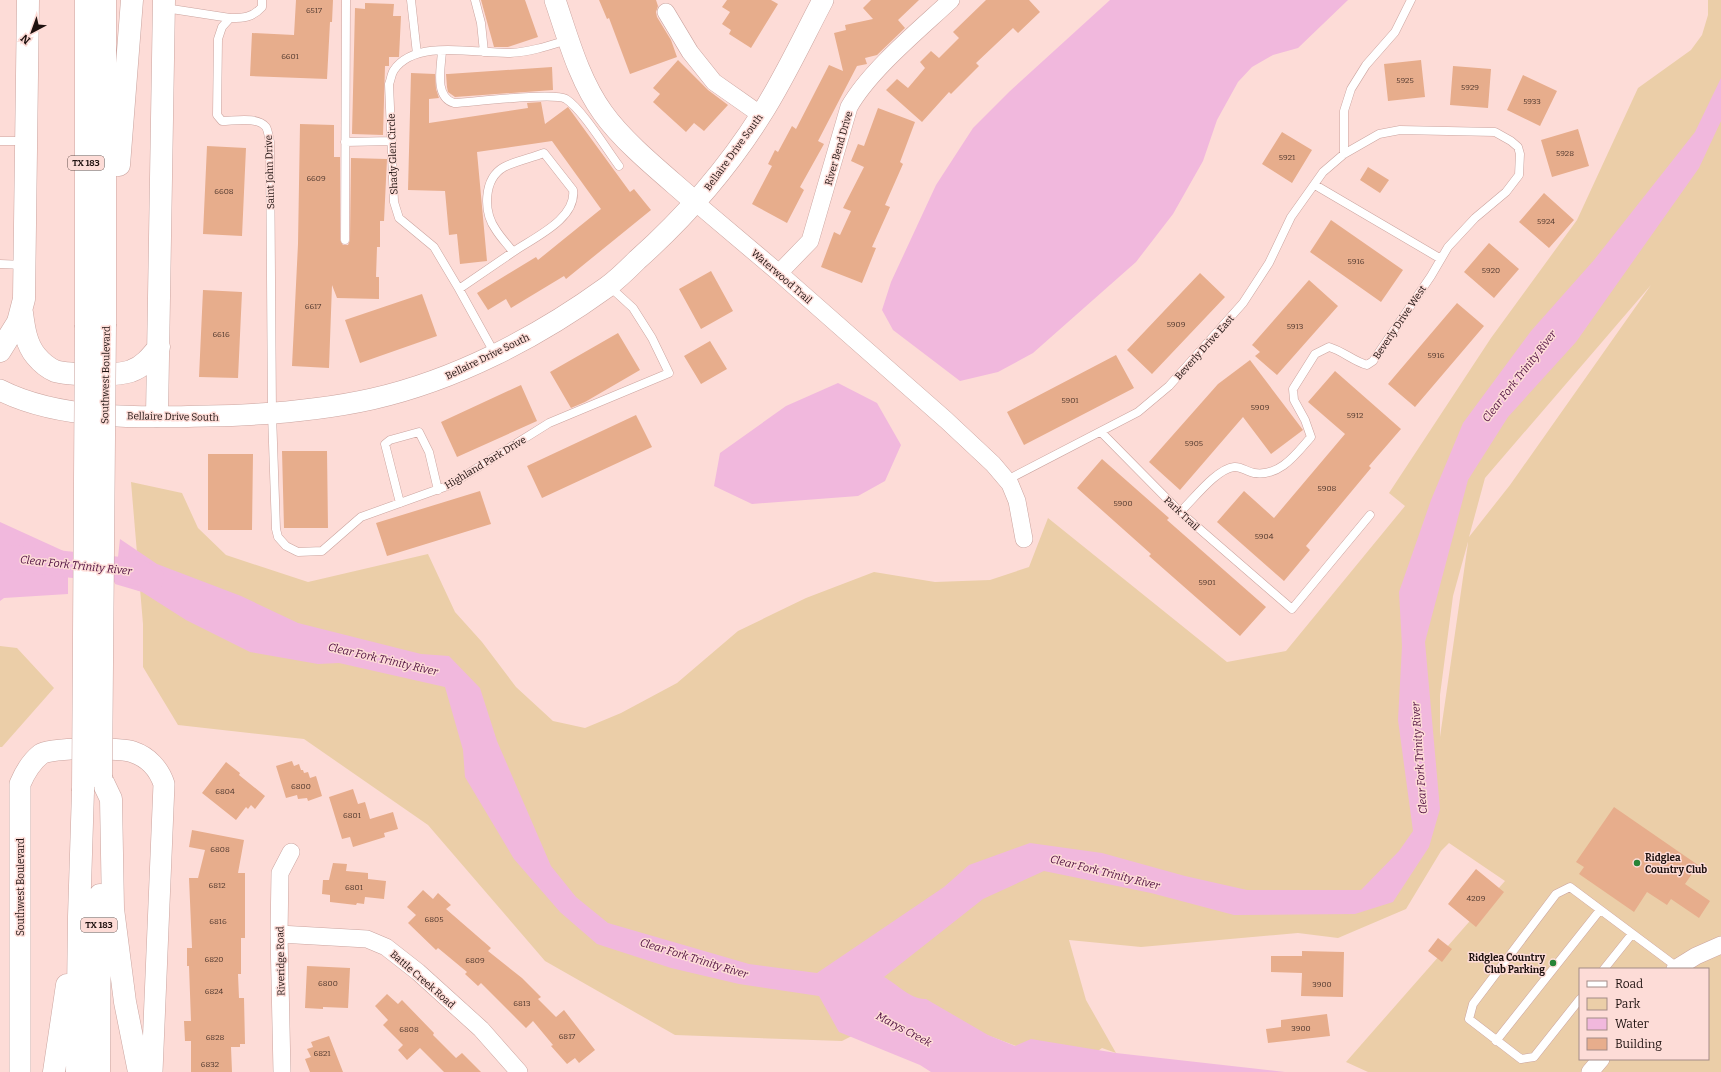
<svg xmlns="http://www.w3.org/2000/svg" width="1721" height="1072" viewBox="0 0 1721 1072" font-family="Bitter,serif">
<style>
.green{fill:#ebcea8;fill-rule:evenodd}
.water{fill:#f1b8dd}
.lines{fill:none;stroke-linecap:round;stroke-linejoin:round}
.river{stroke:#f1b8dd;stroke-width:26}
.building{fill:#e7ad8c}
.service-casing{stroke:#cba49f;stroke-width:9}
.minor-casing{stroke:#cba49f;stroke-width:18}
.tertiary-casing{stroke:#cba49f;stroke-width:22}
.secondary-casing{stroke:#cba49f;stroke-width:23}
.motorway-casing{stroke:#cba49f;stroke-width:23}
.service{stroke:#fff;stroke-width:8}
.minor{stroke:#fff;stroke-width:17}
.tertiary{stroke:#fff;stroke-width:21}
.secondary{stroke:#fff;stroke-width:22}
.motorway{stroke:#fff;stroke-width:22}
.motorway-bridge-casing{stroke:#cba49f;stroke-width:23;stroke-linecap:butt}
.motorway-bridge{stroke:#fff;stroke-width:22}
.poi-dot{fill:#278436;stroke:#fddcd7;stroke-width:1.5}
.labels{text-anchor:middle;stroke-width:3;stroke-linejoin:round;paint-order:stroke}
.number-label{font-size:8px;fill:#50382e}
.shield{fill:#fddcd7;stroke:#614e4b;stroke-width:1}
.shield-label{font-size:9px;font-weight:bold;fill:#1e110f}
.street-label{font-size:10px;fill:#1e110f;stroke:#fddcd7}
.poi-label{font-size:10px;font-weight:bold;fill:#1e110f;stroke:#fddcd7;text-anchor:start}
.water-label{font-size:11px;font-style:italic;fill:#4f0e3f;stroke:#fddcd7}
</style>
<rect width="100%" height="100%" fill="#fddcd7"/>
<path class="green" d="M 1708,0 L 1721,0 L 1721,1072 L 1368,1072 L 1346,1062 L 1505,881 L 1449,843 L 1441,851 L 1406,909 L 1338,938 L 1298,933 L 1141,947 L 1069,940 L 1086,1000 L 1116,1053 L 1102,1048 L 1074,1068 L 910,1006 L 842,1041 L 675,1035 L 545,961 L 428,825 L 304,739 L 178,725 L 143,667 L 143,624 L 131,482 L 182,493 L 198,528 L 226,555 L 308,582 L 428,554 L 455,612 L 482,642 L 516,687 L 553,721 L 585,728 L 621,713 L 677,683 L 738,631 L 806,598 L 874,572 L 935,582 L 990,580 L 1029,567 L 1048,518 L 1227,662 L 1286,651 L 1405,506 L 1389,493 L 1491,338 L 1577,220 L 1638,88 L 1691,50 L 1702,35 L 1708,15 ZM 1651,285 L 1510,485 L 1469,537 L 1485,478 ZM 1468,542 L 1468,543 L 1440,737 L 1440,695 L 1453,596 ZM 1580,969 L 1708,969 L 1708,1059 L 1580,1059 Z
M 0,646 L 17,648 L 54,688 L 2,747 L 0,747 Z"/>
<path class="water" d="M 1110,0 L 1348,0 L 1298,48 L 1273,55 L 1252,67 L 1238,82 L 1217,120 L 1203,161 L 1173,214 L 1136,262 L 1033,353 L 998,372 L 960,381 L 893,330 L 882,310 L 891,282 L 936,185 L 973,128 L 1010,91 Z
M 1721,78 L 1721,121 L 1699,168 L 1576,342 L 1508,417 L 1468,480 L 1425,642 L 1440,809 L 1429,847 L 1393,902 L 1355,914 L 1234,915 L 1151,893 L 1044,871 L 983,899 L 884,977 C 897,984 911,1000 926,999 L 988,1035 L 1015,1046 L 1031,1039 L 1116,1053 L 1285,1072 L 931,1072 L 920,1065 L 839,1032 L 819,996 L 739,984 L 671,968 L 597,944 L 560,912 L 514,859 L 465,777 L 463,750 L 445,687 L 339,663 L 318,664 L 250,652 L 186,620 L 142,592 L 115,584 L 120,539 L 157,564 L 241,596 L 298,623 L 421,654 L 449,656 L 480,688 L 497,741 L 551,866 L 576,897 L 608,923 L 749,964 L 817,973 L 944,887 L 969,865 L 1030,843 L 1102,853 L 1185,876 L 1247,890 L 1361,890 L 1399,851 L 1413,831 L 1398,720 L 1402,646 L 1399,592 L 1431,500 L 1463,423 L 1531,331 L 1594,260 L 1695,132 Z
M 838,383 L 877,403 L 901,445 L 885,481 L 858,496 L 752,504 L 714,486 L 720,453 L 786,406 Z
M 0,522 L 68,553 L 68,594 L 4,598 L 0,601 Z"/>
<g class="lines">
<path class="river" d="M 0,557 L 138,572 L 151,578"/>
</g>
<path class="building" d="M 296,0 L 333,0 L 332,22 L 330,22 L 327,79 L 250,76 L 252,33 L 294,35 Z
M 481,0 L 525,0 L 538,37 L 508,47 L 494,47 Z
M 599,0 L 656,0 L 658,6 L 656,12 L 657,17 L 671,40 L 677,57 L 630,74 L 609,18 L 607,19 Z
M 727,0 L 771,0 L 778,4 L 751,48 L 729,34 L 731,30 L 722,24 L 730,12 L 722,7 Z
M 871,0 L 919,0 L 898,20 L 905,28 L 877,55 L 865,58 L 867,64 L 857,66 L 818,141 L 824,144 L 800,187 L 804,190 L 787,223 L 752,204 L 772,166 L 768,164 L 775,150 L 778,152 L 792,126 L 796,129 L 829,65 L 843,71 L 834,33 L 846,30 L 845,25 L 873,19 L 863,8 Z
M 986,0 L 1029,0 L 1040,12 L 1018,33 L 1013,28 L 976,63 L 979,66 L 951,94 L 949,92 L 922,122 L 886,90 L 897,79 L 908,88 L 925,68 L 920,62 L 931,51 L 939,58 L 959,38 L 953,32 Z
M 365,3 L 394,4 L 393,16 L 401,16 L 399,57 L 389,57 L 389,66 L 385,66 L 383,135 L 352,134 L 355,8 L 365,9 Z
M 678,60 L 708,90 L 728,105 L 704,131 L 694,123 L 686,132 L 653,102 L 660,94 L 653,88 Z
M 1421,60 L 1425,97 L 1388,101 L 1384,64 Z
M 1453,66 L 1491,69 L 1488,108 L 1450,105 Z
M 552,67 L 553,90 L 455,97 L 448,92 L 447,87 L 446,74 L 448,74 Z
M 411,73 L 435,74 L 436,89 L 439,98 L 429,99 L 429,123 L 528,108 L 527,103 L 541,102 L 545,124 L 568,107 L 630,192 L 634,189 L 651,210 L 566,279 L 564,276 L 511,308 L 506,299 L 488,310 L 477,293 L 536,257 L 538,260 L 601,209 L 552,141 L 477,152 L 487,261 L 460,264 L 457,234 L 449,235 L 445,191 L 408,190 Z
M 1523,75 L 1557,91 L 1540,126 L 1507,110 Z
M 878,108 L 915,122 L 900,162 L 903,164 L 885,205 L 890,207 L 872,247 L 876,248 L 862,283 L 821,267 L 834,232 L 840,235 L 851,211 L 843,208 L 864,167 L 851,161 L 858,144 L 864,146 Z
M 300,124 L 334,125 L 334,157 L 340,157 L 340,240 L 343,245 L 348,245 L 350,240 L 351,158 L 387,159 L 384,221 L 380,221 L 380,247 L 377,247 L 376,277 L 379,277 L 379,299 L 337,298 L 332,285 L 329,368 L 292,366 L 298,244 Z
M 1578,129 L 1589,166 L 1552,177 L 1541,140 Z
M 1282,132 L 1312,150 L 1292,183 L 1262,164 Z
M 207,146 L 246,148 L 242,236 L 203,234 Z
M 1368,167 L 1389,180 L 1380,193 L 1360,180 Z
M 1544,193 L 1574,220 L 1549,248 L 1519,222 Z
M 1331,220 L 1403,270 L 1381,302 L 1310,252 Z
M 1489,243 L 1519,269 L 1494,298 L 1464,272 Z
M 711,271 L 733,311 L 701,329 L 679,289 Z
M 1200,273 L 1225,297 L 1152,374 L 1127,350 Z
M 1309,280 L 1338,306 L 1277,375 L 1255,356 L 1260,352 L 1252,345 Z
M 203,290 L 242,292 L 238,378 L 199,377 Z
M 422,294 L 437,336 L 360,363 L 345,320 Z
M 1457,303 L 1484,326 L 1415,407 L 1388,384 Z
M 618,333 L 640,370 L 585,402 L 571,408 L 550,372 Z
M 710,341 L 727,369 L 701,384 L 684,356 Z
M 1116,355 L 1134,388 L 1024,445 L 1007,412 Z
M 1250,360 L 1303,430 L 1271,454 L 1243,417 L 1180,490 L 1149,462 L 1218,384 Z
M 1335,371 L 1401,429 L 1369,466 L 1371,468 L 1306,546 L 1310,550 L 1284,581 L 1217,522 L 1244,491 L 1274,518 L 1345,434 L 1308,402 Z
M 521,385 L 537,421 L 457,457 L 441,422 Z
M 636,415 L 652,447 L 542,498 L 527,466 Z
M 282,451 L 327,451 L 328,528 L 284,528 Z
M 208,454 L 253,454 L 252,530 L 208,530 Z
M 1102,459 L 1169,518 L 1167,520 L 1266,607 L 1240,636 L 1149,556 L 1151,554 L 1077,488 Z
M 480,491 L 491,524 L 387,556 L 376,523 Z
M 292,761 L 294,766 L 299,764 L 301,770 L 303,770 L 304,773 L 308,772 L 310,778 L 316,776 L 322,796 L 308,801 L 307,798 L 298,799 L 297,795 L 286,798 L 276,766 Z
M 226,762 L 240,773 L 239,775 L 265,796 L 255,809 L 251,805 L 248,809 L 246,807 L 236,820 L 202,793 Z
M 353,789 L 358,804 L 365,802 L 370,819 L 393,812 L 398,829 L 384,833 L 385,837 L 353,847 L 350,837 L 342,839 L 329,797 Z
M 1614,807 L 1698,865 L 1685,884 L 1710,901 L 1699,918 L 1671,899 L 1667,905 L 1647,892 L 1634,912 L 1579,874 L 1584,867 L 1576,862 Z
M 192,830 L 244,840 L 238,873 L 245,873 L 245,938 L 241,938 L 241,974 L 238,974 L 239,998 L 244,998 L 245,1044 L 240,1044 L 240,1047 L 231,1047 L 232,1072 L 191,1072 L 191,1041 L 185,1041 L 184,1021 L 191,1021 L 189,966 L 187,966 L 187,948 L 192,948 L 189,878 L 198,878 L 205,850 L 189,847 Z
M 333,863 L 347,864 L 346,871 L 368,873 L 368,879 L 386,881 L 384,899 L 365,897 L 364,904 L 357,903 L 356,905 L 330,902 L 330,895 L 322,894 L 323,880 L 329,880 Z
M 1476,869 L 1504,892 L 1476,927 L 1448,904 Z
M 423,890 L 433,899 L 438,893 L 451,905 L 446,909 L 491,948 L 488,951 L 522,978 L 541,997 L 538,999 L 556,1017 L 564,1010 L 595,1050 L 579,1063 L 575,1058 L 567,1064 L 551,1046 L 553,1045 L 533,1021 L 526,1028 L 481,983 L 478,986 L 465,974 L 467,972 L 438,948 L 436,950 L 408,923 L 416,915 L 407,907 Z
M 1438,938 L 1452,949 L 1442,962 L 1428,951 Z
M 1302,951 L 1344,952 L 1343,997 L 1301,996 L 1302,973 L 1271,972 L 1271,956 L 1302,956 Z
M 307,966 L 350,968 L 348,1008 L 323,1007 L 323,1009 L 305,1008 Z
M 387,994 L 398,1004 L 402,1000 L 434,1033 L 433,1035 L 456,1058 L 462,1053 L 481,1072 L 444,1072 L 420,1048 L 407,1060 L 398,1050 L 403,1045 L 383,1025 L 388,1020 L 375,1006 Z
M 1327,1014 L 1330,1036 L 1268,1043 L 1266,1029 L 1281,1027 L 1281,1020 Z
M 329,1036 L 343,1072 L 310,1072 L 305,1059 L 311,1057 L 307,1049 L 313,1047 L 311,1042 Z"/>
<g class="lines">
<g class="service-casing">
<path id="service" d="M 262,0 L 262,7 C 252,18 243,18 230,18 L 222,27 L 218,39 L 217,115 L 222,121 C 234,121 257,116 266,127 C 268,130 269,138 270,142 L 272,414 L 276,529 L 278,537 L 286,546 L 298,552 L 322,551 L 361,517 L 450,485 L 549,423 L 669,373 L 652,338 L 633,308 L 609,286
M 411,0 L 417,54
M 475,0 L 481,23 L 484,52
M 165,8 L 230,18
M 442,51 C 441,68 434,97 454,103 C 473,102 554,92 566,99 C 582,109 607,150 619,166
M 0,141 L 24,141
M 345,142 L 392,141
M 544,153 L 573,190 C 577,219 533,238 513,252 C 508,245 501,238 496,230 C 483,212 483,179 504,167 C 516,161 531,158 544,153 Z
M 1344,154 L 1344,111 L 1351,89 L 1366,65 L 1395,32 L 1411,0
M 1315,185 L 1441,259
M 345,240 L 346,0
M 0,264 L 24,265
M 459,289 L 513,252
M 495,354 L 459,289 L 434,247 L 399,218 L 394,202 L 389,84 C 391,80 391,74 394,70 C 416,38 477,54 510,53 C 530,52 548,46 567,40
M 1101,432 L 1180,512 L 1292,609 L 1370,515
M 1007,480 L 1138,412 L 1169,386 L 1243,303 L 1269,263 L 1291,217 L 1323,172 L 1344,154 L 1379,134 L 1400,130 L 1495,132 L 1511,141 L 1518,147 L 1520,154 L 1519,175 L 1506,192 L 1475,218 L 1448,247 L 1431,276 L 1373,361 L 1367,365 C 1353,361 1343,351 1329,347 L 1315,354 L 1293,389 L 1294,400 L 1305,420 L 1311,437 C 1296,454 1280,477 1254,473 C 1247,472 1241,466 1234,467 C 1216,469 1193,500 1180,512
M 400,503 L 385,444 L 390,440 L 419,432 L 429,452 L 438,490
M 1604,969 L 1632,934
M 1580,999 L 1534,1057 L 1521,1059 L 1469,1019 L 1473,1004 L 1556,894 L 1570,887 L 1677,967
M 1496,1041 L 1600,910"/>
</g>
<g class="minor-casing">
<path id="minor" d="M 666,12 L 690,52 L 714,82 L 761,115
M 695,202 L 779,273 L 946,420 L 993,464 L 1010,484 L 1017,501 L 1024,539
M 779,273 L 810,241 L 849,107 C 870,70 919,30 951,0
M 279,934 L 367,939 L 386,947 L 418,972 L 481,1029 L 519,1072
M 1675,969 L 1696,956 L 1721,945
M 282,1072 L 279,934 L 280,873 L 291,852
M 1590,1072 L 1601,1059"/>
</g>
<g class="tertiary-casing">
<path id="tertiary" d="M 555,0 C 568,38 579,80 603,113 C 625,144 666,176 695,202
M 0,390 C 59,420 142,418 208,416 C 263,415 318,411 372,399 C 456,380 538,337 607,287 C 618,279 628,269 637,260 C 684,218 727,169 761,115 C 784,79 803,38 823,0
M 20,1072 L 20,784 C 25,772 31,762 41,754 C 50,747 121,748 133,752 C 148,757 159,769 164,784 L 152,1072"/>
</g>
<g class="secondary-casing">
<path id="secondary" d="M 22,313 C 24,328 26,344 36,356 C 41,362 48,368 55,371 C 68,375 119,376 131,371 C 143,367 151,357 159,347
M 0,351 L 18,322 L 24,299 L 28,0
M 157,416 L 164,0"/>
</g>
<g class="motorway-casing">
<path id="motorway" d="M 105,0 L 105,324
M 119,165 L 132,0
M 86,325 L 86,0
M 101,778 L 111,799 L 113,909 L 125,1002 L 139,1072
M 54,1072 L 67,985
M 77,1072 L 79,917 L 83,791
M 99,1072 L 100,895"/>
</g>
<use href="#service" class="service"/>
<use href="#minor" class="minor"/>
<use href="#tertiary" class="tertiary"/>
<use href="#secondary" class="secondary"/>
<use href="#motorway" class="motorway"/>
<g class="motorway-bridge-casing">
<path id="motorway-bridge" d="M 101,778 L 105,324
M 83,791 L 86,325"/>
</g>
<use href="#motorway-bridge" class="motorway-bridge"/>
</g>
<g class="poi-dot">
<circle cx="1637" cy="863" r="4"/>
<circle cx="1553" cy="963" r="4"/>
</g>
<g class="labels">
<g class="number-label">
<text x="314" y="13">6517</text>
<text x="290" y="59">6601</text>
<text x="1405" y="83">5925</text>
<text x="1470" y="90">5929</text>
<text x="1532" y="104">5933</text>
<text x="1565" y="156">5928</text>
<text x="1287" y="160">5921</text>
<text x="316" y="181">6609</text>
<text x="224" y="194">6608</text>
<text x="1546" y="224">5924</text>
<text x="1356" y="264">5916</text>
<text x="1491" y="273">5920</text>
<text x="313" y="309">6617</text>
<text x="1176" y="327">5909</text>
<text x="1295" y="329">5913</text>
<text x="221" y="337">6616</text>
<text x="1436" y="358">5916</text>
<text x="1070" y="403">5901</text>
<text x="1260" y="410">5909</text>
<text x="1355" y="418">5912</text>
<text x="1194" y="446">5905</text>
<text x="1327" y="491">5908</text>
<text x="1123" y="506">5900</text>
<text x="1264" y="539">5904</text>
<text x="1207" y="585">5901</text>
<text x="301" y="789">6800</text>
<text x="225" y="794">6804</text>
<text x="352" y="818">6801</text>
<text x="220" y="852">6808</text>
<text x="217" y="888">6812</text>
<text x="354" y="890">6801</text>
<text x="1476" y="901">4209</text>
<text x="434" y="922">6805</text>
<text x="218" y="924">6816</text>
<text x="214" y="962">6820</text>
<text x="475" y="963">6809</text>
<text x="328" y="986">6800</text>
<text x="1322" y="987">3900</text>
<text x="214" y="994">6824</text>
<text x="522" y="1006">6813</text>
<text x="1301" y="1031">3900</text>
<text x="409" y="1032">6808</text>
<text x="567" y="1039">6817</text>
<text x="215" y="1040">6828</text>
<text x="322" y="1056">6821</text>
<text x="210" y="1067">6832</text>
</g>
<g class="shield">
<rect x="68" y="156" width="36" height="14" rx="3"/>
<rect x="81" y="918" width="36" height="14" rx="3"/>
</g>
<g class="shield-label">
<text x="86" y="166">TX 183</text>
<text x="99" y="928">TX 183</text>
</g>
<g class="street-label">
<text transform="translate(838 148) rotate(-74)" y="4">River Bend Drive</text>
<text transform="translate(733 152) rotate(-54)" y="4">Bellaire Drive South</text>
<text transform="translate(392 154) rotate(-92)" y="4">Shady Glen Circle</text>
<text transform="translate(269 172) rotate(-92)" y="4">Saint John Drive</text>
<text transform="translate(782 276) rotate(41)" y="4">Waterwood Trail</text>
<text transform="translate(1399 322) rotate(-56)" y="4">Beverly Drive West</text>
<text transform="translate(1204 347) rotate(-48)" y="4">Beverly Drive East</text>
<text transform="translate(487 356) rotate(-26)" y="4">Bellaire Drive South</text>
<text transform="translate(105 375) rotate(-89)" y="4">Southwest Boulevard</text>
<text transform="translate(173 416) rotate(1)" y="4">Bellaire Drive South</text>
<text transform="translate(485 462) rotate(-31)" y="4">Highland Park Drive</text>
<text transform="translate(1182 513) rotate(43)" y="4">Park Trail</text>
<text transform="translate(20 887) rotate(-90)" y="4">Southwest Boulevard</text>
<text transform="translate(280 961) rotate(-91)" y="4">Riveridge Road</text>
<text transform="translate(423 979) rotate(41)" y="4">Battle Creek Road</text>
</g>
<g class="poi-label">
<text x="1645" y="861">Ridglea<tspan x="1645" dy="12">Country Club</tspan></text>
<text x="1545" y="961" text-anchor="end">Ridglea Country<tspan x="1545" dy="12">Club Parking</tspan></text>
</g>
<g class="water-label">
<text transform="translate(1519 376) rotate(-52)" y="4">Clear Fork Trinity River</text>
<text transform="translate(76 565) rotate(6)" y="4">Clear Fork Trinity River</text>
<text transform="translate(383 659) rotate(13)" y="4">Clear Fork Trinity River</text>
<text transform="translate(1419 758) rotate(-94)" y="4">Clear Fork Trinity River</text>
<text transform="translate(1105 872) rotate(14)" y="4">Clear Fork Trinity River</text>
<text transform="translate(694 958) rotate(17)" y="4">Clear Fork Trinity River</text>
<text transform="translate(904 1029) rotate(28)" y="4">Marys Creek</text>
</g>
</g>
<rect x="1579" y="968" width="130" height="92" fill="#fddcd7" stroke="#a48b87"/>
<rect x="1587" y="981" width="20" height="6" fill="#ffffff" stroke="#a48b87"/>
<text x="1615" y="988" font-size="12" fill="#1e110f">Road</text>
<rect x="1587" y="998" width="20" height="12" fill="#ebcea8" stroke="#a48b87"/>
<text x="1615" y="1008" font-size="12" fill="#1e110f">Park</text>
<rect x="1587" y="1018" width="20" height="12" fill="#f1b8dd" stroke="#a48b87"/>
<text x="1615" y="1028" font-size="12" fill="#1e110f">Water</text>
<rect x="1587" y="1038" width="20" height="12" fill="#e7ad8c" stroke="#a48b87"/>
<text x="1615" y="1048" font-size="12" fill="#1e110f">Building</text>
<g transform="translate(32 32) rotate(221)" stroke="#fddcd7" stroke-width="3" paint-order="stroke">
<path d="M0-3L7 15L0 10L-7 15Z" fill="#1e110f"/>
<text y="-6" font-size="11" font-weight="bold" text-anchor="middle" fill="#1e110f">N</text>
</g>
</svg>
